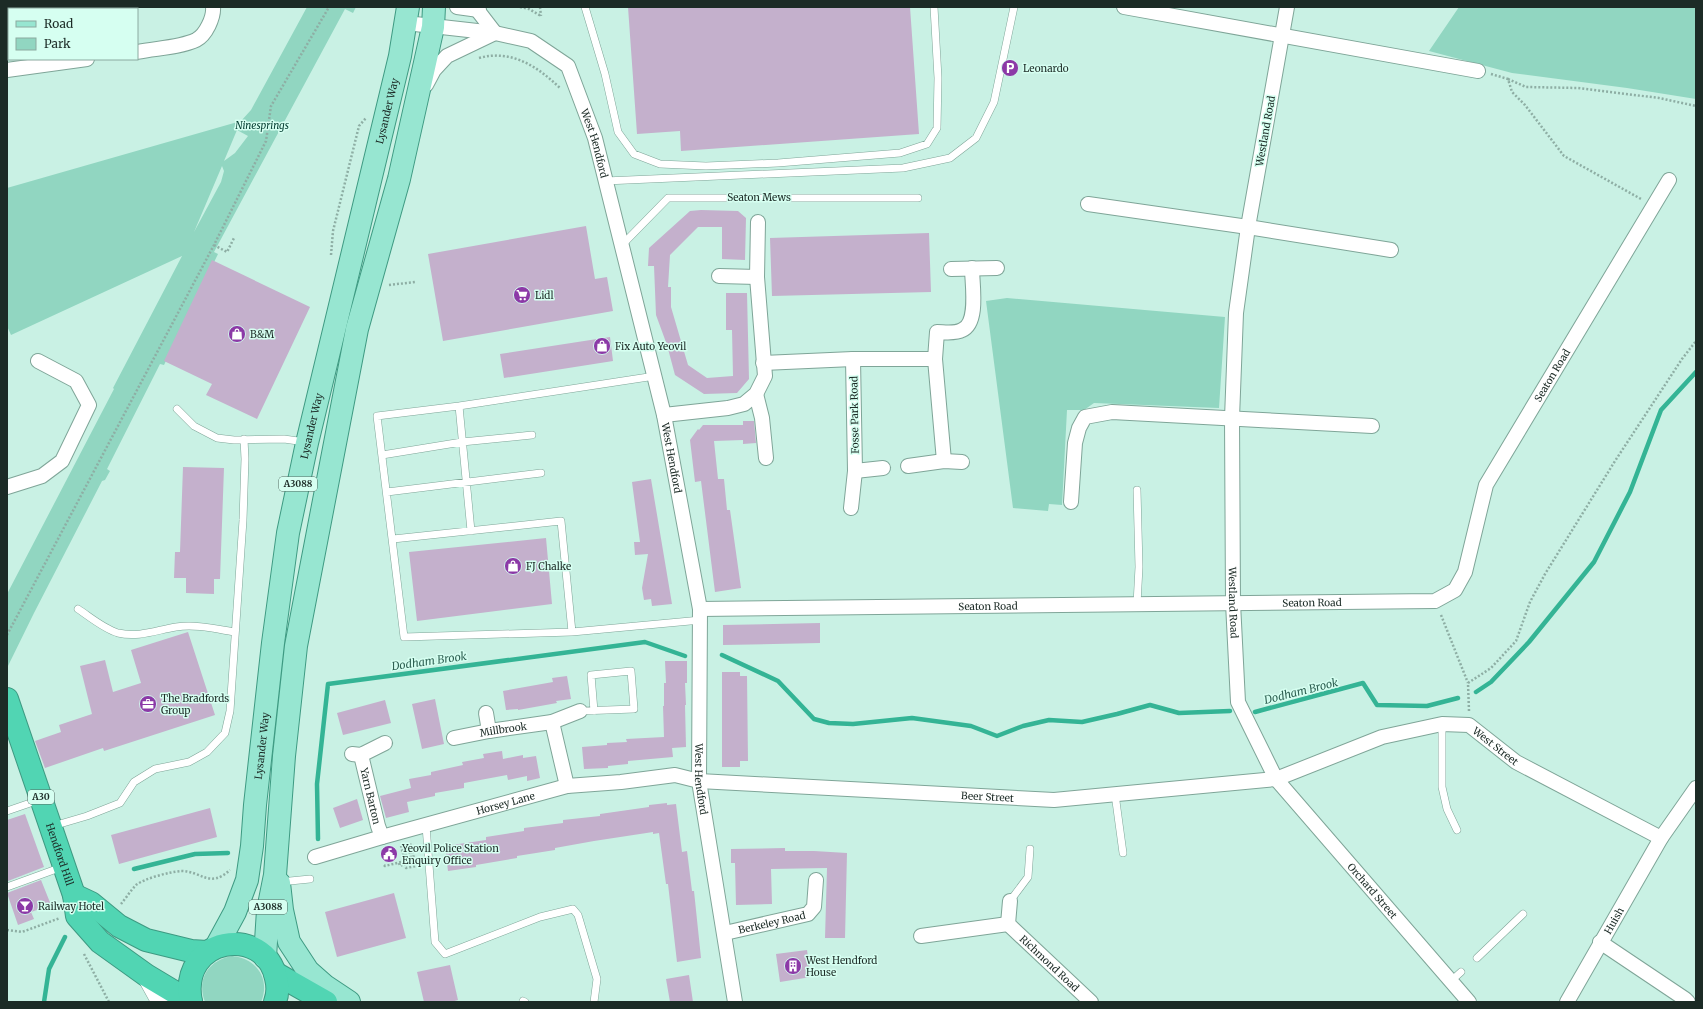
<svg xmlns="http://www.w3.org/2000/svg" width="1703" height="1009" viewBox="0 0 1703 1009" font-family="Merriweather,serif">
<style>
.green{fill:#91d6c1;fill-rule:evenodd}
.lines{fill:none;stroke-linecap:round;stroke-linejoin:round}
.stream{stroke:#34b495;stroke-width:4.5}
.building{fill:#c4b0cc}
.lane-casing{stroke:#7fa598;stroke-width:8}
.street-casing{stroke:#7fa598;stroke-width:16}
.secondary-casing{stroke:#7fa598;stroke-width:20}
.primary-casing{stroke:#3e9a82;stroke-width:24}
.highway-casing{stroke:#3e9a82;stroke-width:24}
.path{stroke:#8eaea4;stroke-width:2.5;stroke-dasharray:2 2;stroke-linecap:butt}
.lane{stroke:#fff;stroke-width:7}
.street{stroke:#fff;stroke-width:14}
.secondary{stroke:#fff;stroke-width:19}
.primary{stroke:#97e6d1;stroke-width:22}
.highway{stroke:#51d5b3;stroke-width:22}
.labels{text-anchor:middle;stroke-width:3;stroke-linejoin:round;paint-order:stroke}
.shield{fill:#d6fff1;stroke:#546b63;stroke-width:1}
.shield-label{font-size:9px;font-weight:bold;fill:#1c2b26}
.poi-label{font-size:10px;fill:#1c2b26;stroke:#d6fff1;text-anchor:start}
.street-label{font-size:10px;fill:#1c2b26;stroke:#d6fff1}
.park-label{font-size:10px;font-style:italic;fill:#023b2f;stroke:#d6fff1}
.water-label{font-size:11px;font-style:italic;fill:#2e6052;stroke:#d6fff1}
</style>
<rect width="100%" height="100%" fill="#c9f1e4"/>
<path class="green" d="M 307,7 L 356,7 L 353,13 L 345,9 L 214,252 L 218,254 L 164,365 L 160,364 L 107,469 L 110,471 L 105,480 L 102,481 L 34,613 L 7,668 L 7,594 L 114,389 L 113,388 L 182,256 L 11,335 L 7,326 L 7,188 L 241,121 L 251,110 ZM 237,130 L 248,136 L 235,153 L 224,161 ZM 222,166 L 224,171 L 221,182 L 194,232 Z
M 1459,7 L 1696,7 L 1696,99 L 1627,88 L 1512,73 L 1429,51 Z
M 1007,298 L 1225,317 L 1219,408 L 1094,403 L 1084,410 L 1067,410 L 1062,505 L 1049,504 L 1048,511 L 1013,508 L 986,301 Z
M 232,956 C 256,958 271,979 261,1002 L 205,1002 C 196,979 209,960 232,956 Z"/>
<g class="lines">
<path class="stream" d="M 722,655 L 778,681 L 814,719 L 829,723 L 853,724 L 912,718 L 971,726 L 997,736 L 1023,726 L 1049,720 L 1082,722 L 1117,714 L 1150,705 L 1179,713 L 1230,711
M 1476,692 L 1491,682 L 1529,642 L 1594,562 L 1630,492 L 1661,410 L 1696,372
M 1255,712 L 1363,683 L 1377,705 L 1427,706 L 1458,698
M 318,839 L 317,784 L 328,684 L 645,642 L 685,656
M 134,869 L 195,854 L 228,853
M 44,1002 L 49,969 L 65,937"/>
</g>
<path class="building" d="M 628,7 L 910,7 L 919,134 L 681,151 L 680,131 L 637,134 Z
M 701,210 L 738,211 L 746,218 L 745,260 L 722,259 L 722,227 L 698,227 L 670,255 L 668,287 L 671,287 L 671,307 L 688,365 L 707,378 L 733,376 L 732,330 L 726,330 L 726,293 L 747,293 L 749,379 L 737,393 L 704,394 L 675,375 L 667,345 L 656,315 L 654,266 L 648,266 L 649,248 L 690,211 Z
M 586,226 L 595,279 L 607,277 L 613,311 L 443,341 L 428,254 Z
M 929,233 L 931,292 L 772,296 L 770,238 Z
M 212,260 L 310,307 L 257,419 L 206,395 L 212,384 L 164,361 Z
M 610,337 L 613,361 L 504,378 L 500,354 Z
M 743,421 L 754,421 L 756,443 L 743,444 L 743,440 L 714,441 L 718,479 L 724,479 L 727,510 L 730,510 L 741,588 L 715,592 L 701,481 L 695,482 L 690,440 L 698,429 L 699,430 L 703,425 L 743,425 Z
M 183,467 L 224,468 L 220,579 L 214,579 L 214,594 L 186,593 L 186,578 L 174,578 L 175,552 L 180,552 Z
M 651,479 L 672,604 L 652,606 L 651,599 L 644,600 L 642,588 L 648,554 L 635,555 L 634,542 L 640,542 L 632,482 Z
M 546,538 L 552,604 L 417,621 L 409,552 Z
M 820,623 L 820,643 L 723,645 L 723,625 Z
M 188,632 L 215,715 L 104,751 L 103,748 L 45,768 L 35,741 L 61,732 L 59,725 L 92,714 L 80,666 L 105,660 L 113,692 L 141,683 L 131,650 Z
M 665,661 L 687,661 L 687,683 L 685,683 L 686,705 L 685,705 L 686,747 L 672,748 L 673,757 L 628,761 L 628,764 L 608,766 L 608,768 L 584,769 L 582,747 L 607,745 L 607,743 L 627,742 L 626,739 L 664,737 L 663,706 L 664,706 L 664,683 L 666,683 Z
M 722,672 L 740,672 L 740,676 L 747,676 L 748,761 L 740,761 L 740,767 L 722,767 Z
M 567,676 L 571,699 L 556,701 L 557,703 L 518,710 L 518,709 L 506,710 L 503,691 L 553,682 L 552,678 Z
M 435,699 L 444,744 L 422,749 L 412,704 Z
M 385,700 L 391,723 L 343,735 L 337,713 Z
M 502,751 L 503,759 L 523,755 L 523,758 L 536,756 L 540,778 L 527,781 L 527,776 L 508,780 L 507,775 L 464,783 L 464,788 L 435,793 L 435,796 L 407,802 L 409,812 L 386,818 L 380,796 L 411,788 L 409,779 L 431,775 L 431,772 L 463,765 L 462,762 L 484,758 L 483,754 Z
M 357,799 L 363,820 L 340,828 L 333,808 Z
M 667,803 L 667,805 L 676,804 L 682,852 L 687,851 L 692,891 L 694,891 L 701,958 L 677,962 L 668,884 L 666,884 L 659,833 L 653,834 L 653,832 L 594,841 L 555,848 L 555,850 L 517,856 L 517,858 L 476,865 L 476,867 L 448,871 L 445,846 L 486,840 L 486,837 L 524,831 L 524,828 L 563,823 L 563,820 L 600,816 L 600,814 L 649,807 L 649,805 Z
M 210,808 L 217,837 L 119,864 L 111,835 Z
M 25,814 L 44,867 L 8,881 L 7,820 Z
M 785,848 L 785,851 L 814,851 L 847,853 L 845,938 L 825,938 L 827,868 L 771,869 L 772,904 L 736,905 L 735,863 L 731,863 L 731,849 Z
M 41,880 L 51,905 L 31,912 L 34,919 L 18,925 L 7,893 Z
M 394,893 L 406,938 L 337,957 L 325,912 Z
M 807,950 L 811,977 L 780,982 L 776,954 Z
M 450,965 L 458,1000 L 451,1002 L 424,1002 L 417,972 Z
M 689,975 L 693,1002 L 670,1002 L 666,979 Z"/>
<g class="lines">
<g class="lane-casing">
<path id="lane" d="M 585,7 L 605,74 L 618,132 L 634,154 L 660,164 L 706,166 L 778,163 L 900,153 L 927,144 L 937,128 L 938,78 L 934,7
M 605,181 L 903,168 L 950,158 L 976,138 L 994,102 L 1014,7
M 622,245 L 668,198 L 918,198
M 655,376 L 459,406 L 377,416 L 404,637 L 572,632 L 701,620
M 459,406 L 471,531
M 177,409 L 194,426 L 217,438 L 234,440 L 284,439 L 305,442
M 382,455 L 462,442 L 532,435
M 1137,490 L 1139,567 L 1137,604
M 387,492 L 541,473
M 393,539 L 561,521 L 572,632
M 78,609 C 90,617 104,629 118,633 C 138,638 157,630 176,627 C 196,624 216,629 235,632
M 580,711 L 634,709 L 631,671 L 591,675 L 594,711
M 1442,724 L 1442,787 L 1447,809 L 1457,830
M 1115,794 L 1123,853
M 7,811 L 39,800
M 53,826 L 87,816 L 120,803 L 134,782 L 155,769 L 189,762 L 207,752 L 225,733 L 230,711 L 243,520 L 245,459 L 244,439
M 426,826 L 435,942 L 445,954 L 540,917 L 573,909 L 578,915 L 597,979 L 594,1002
M 280,882 L 310,879
M 7,887 L 62,867
M 1010,901 L 1028,877 L 1030,849
M 1477,958 L 1523,914
M 1451,981 L 1461,972
M 523,1001 L 525,1002"/>
</g>
<g class="street-casing">
<g id="street">
<path d="M 457,7 L 479,10"/>
<path d="M 475,7 L 495,33"/>
<path d="M 1124,7 L 1478,71"/>
<path id="s1" d="M 1287,7 L 1248,227 L 1236,313 L 1232,418 L 1233,603 L 1238,702 L 1276,779 L 1469,1002"/>
<path id="s2" d="M 406,23 L 495,33 L 531,41 L 568,66 L 595,138 L 664,415 L 700,609 L 699,781 L 735,1002"/>
<path d="M 137,52 C 156,48 179,48 196,40 C 206,35 214,17 213,7"/>
<path d="M 7,70 L 87,59"/>
<path d="M 426,85 L 434,70 L 447,56 L 495,33"/>
<path d="M 1088,204 L 1248,227 L 1391,250"/>
<path d="M 951,269 L 997,268"/>
<path d="M 719,276 L 757,277"/>
<path d="M 763,363 L 853,359 L 935,359"/>
<path d="M 756,394 L 762,418 L 766,458"/>
<path d="M 664,415 L 728,408 L 744,404 L 756,394 L 765,376 L 757,277 L 758,222"/>
<path d="M 944,461 L 935,359 L 937,332 C 944,332 955,334 962,330 C 979,323 972,284 972,268"/>
<path d="M 908,466 L 944,461 L 962,462"/>
<path d="M 855,471 L 883,468"/>
<path d="M 7,487 L 42,476 L 62,461 L 89,405 L 76,381 L 38,361"/>
<path d="M 1071,502 L 1075,443 L 1079,428 L 1085,417 L 1112,412 L 1372,426"/>
<path d="M 851,508 L 855,471 L 853,359"/>
<path id="s3" d="M 700,609 L 1435,601 L 1455,590 L 1465,572 L 1486,485 L 1669,180"/>
<path d="M 486,713 L 489,731"/>
<path d="M 552,722 L 567,786"/>
<path id="s4" d="M 454,738 L 489,731 L 552,722 L 580,711"/>
<path d="M 352,754 L 361,755 L 385,743"/>
<path id="s5" d="M 361,755 L 378,826 L 382,837"/>
<path id="s6" d="M 315,857 L 382,837 L 567,786 L 621,782 L 675,775 L 699,781 L 1054,800 L 1276,779 L 1382,737 L 1442,724 L 1469,725 L 1516,762 L 1661,838"/>
<path id="s7" d="M 1008,924 L 1091,1002"/>
<path d="M 1008,924 L 1010,901"/>
<path id="s8" d="M 725,933 L 808,914 L 814,907 L 816,880"/>
<path d="M 921,936 L 1008,924"/>
<path d="M 1600,942 L 1685,999 L 1688,1002"/>
<path id="s9" d="M 1567,1002 L 1661,838 L 1696,788"/>
</g>
</g>
<g class="secondary-casing">
<path id="secondary" d="M 146,975 L 161,1002"/>
</g>
<g class="primary-casing">
<g id="primary">
<path d="M 279,883 L 282,910 L 289,942 L 308,971 L 325,986 L 349,1002"/>
<path id="s10" d="M 216,947 L 235,912 L 247,880 L 252,846 L 255,805 L 273,643 L 288,533 L 307,443 L 400,56 L 408,7"/>
<path d="M 265,957 L 268,910 L 275,875 L 284,756 L 296,646 L 357,329 L 399,179 L 433,27 L 434,7"/>
</g>
</g>
<g class="highway-casing">
<g id="highway">
<path id="s11" d="M 7,699 L 74,895 L 77,916 L 100,942 L 146,975 L 191,1002"/>
<path d="M 74,895 L 91,903 L 119,926 L 146,940 L 191,951 L 207,952"/>
<path d="M 275,973 L 326,1002"/>
<path d="M 191,1002 C 178,936 265,924 276,978 C 278,986 278,994 275,1002"/>
</g>
</g>
<path class="path" d="M 520,7 L 529,9 L 541,16
M 540,7 L 541,16
M 479,58 C 512,49 538,67 560,88
M 1491,74 L 1508,79 L 1512,92 L 1525,105 L 1564,156 L 1641,199
M 1508,79 L 1526,87 L 1578,88 L 1659,98 L 1696,106
M 214,245 L 227,252 L 234,238
M 331,255 L 333,231 L 359,126 L 366,118
M 389,285 L 415,282
M 1441,615 L 1468,683
M 7,635 L 214,245 L 266,141 L 271,106 L 329,7
M 1469,711 L 1468,683 L 1491,668 L 1516,641 L 1530,602 L 1545,574 L 1615,461 L 1682,359 L 1696,341
M 404,846 L 408,864 L 412,863 L 408,843
M 399,863 L 400,866 L 405,864 L 406,868 L 416,866 L 410,843
M 384,865 L 385,866 L 405,861 L 401,846
M 121,904 C 126,898 131,890 136,885 C 145,878 170,872 181,871 C 202,871 209,889 230,870
M 7,930 L 22,932 L 60,918
M 84,954 L 109,1002"/>
<use href="#lane" class="lane"/>
<use href="#street" class="street"/>
<use href="#secondary" class="secondary"/>
<use href="#primary" class="primary"/>
<use href="#highway" class="highway"/>
</g>
<defs>
<g id="parking-disc" transform="scale(0.9)"><circle r="9.5" fill="#8c39a7" stroke="#d6fff1"/><path d="M-3.5-5.5H1a3.5 3.5 0 0 1 0 7H-1V5.5H-3.5ZM-1-3.4V-.6H.8a1.4 1.4 0 0 0 0-2.8Z" fill="#fff"/></g>
<g id="supermarket-disc" transform="scale(0.9)"><circle r="9.5" fill="#8c39a7" stroke="#d6fff1"/><path d="M-6-5.5h2.5l.6 2H6L4.5 2H-2.5L-4.4-4H-6ZM-1.5 3.2a1.3 1.3 0 1 0 .1 0ZM3 3.2a1.3 1.3 0 1 0 .1 0Z" fill="#fff"/></g>
<g id="shop-disc" transform="scale(0.9)"><circle r="9.5" fill="#8c39a7" stroke="#d6fff1"/><path d="M-5-2.5h2.3a2.7 3.5 0 0 1 5.4 0H5L5.5 6h-11ZM-1.5-2.5h3a1.5 2.3 0 0 0-3 0Z" fill="#fff"/></g>
<g id="office-disc" transform="scale(0.9)"><circle r="9.5" fill="#8c39a7" stroke="#d6fff1"/><path d="M-6-3h4V-5.5h4V-3h4V5H-6ZM-1-4.5V-3h2v-1.5ZM-6 0V1H6V0Z" fill="#fff"/></g>
<g id="civic-disc" transform="scale(0.9)"><circle r="9.5" fill="#8c39a7" stroke="#d6fff1"/><path d="M-.6-6.5H3V-4.5H.6V-3L4-1V1h2V6H-6V1h2V-1L-.6-3ZM-1.2 2.5V6h2.4V2.5Z" fill="#fff"/></g>
<g id="bar-disc" transform="scale(0.9)"><circle r="9.5" fill="#8c39a7" stroke="#d6fff1"/><path d="M-6-5H6L.8 .8V4.5H3.5V6h-7V4.5H-.8V.8Z" fill="#fff"/></g>
<g id="building-disc" transform="scale(0.9)"><circle r="9.5" fill="#8c39a7" stroke="#d6fff1"/><path d="M-4-6H4V6H1V3H-1V6H-4ZM-2.5-4.3h1.7v1.8h-1.7ZM.8-4.3h1.7v1.8H.8ZM-2.5-1h1.7V.8h-1.7ZM.8-1h1.7V.8H.8Z" fill="#fff"/></g>
</defs>
<g fill-rule="evenodd">
<use href="#parking-disc" x="1010" y="68"/>
<use href="#supermarket-disc" x="522" y="295"/>
<use href="#shop-disc" x="237" y="334"/>
<use href="#shop-disc" x="602" y="346"/>
<use href="#shop-disc" x="513" y="566"/>
<use href="#office-disc" x="148" y="704"/>
<use href="#civic-disc" x="389" y="854"/>
<use href="#bar-disc" x="25" y="906"/>
<use href="#building-disc" x="793" y="966"/>
</g>
<g class="labels">
<g class="shield">
<rect x="279" y="477" width="38" height="14" rx="3"/>
<rect x="28" y="790" width="26" height="14" rx="3"/>
<rect x="249" y="900" width="38" height="14" rx="3"/>
</g>
<g class="shield-label">
<text x="298" y="487">A3088</text>
<text x="41" y="800">A30</text>
<text x="268" y="910">A3088</text>
</g>
<g class="poi-label">
<text x="1023" y="72">Leonardo</text>
<text x="535" y="299">Lidl</text>
<text x="250" y="338">B&amp;M</text>
<text x="615" y="350">Fix Auto Yeovil</text>
<text x="526" y="570">FJ Chalke</text>
<text x="161" y="702">The Bradfords<tspan x="161" dy="12">Group</tspan></text>
<text x="402" y="852">Yeovil Police Station<tspan x="402" dy="12">Enquiry Office</tspan></text>
<text x="38" y="910">Railway Hotel</text>
<text x="806" y="964">West Hendford<tspan x="806" dy="12">House</tspan></text>
</g>
<g class="street-label">
<text dy="4" stroke="none"><textPath href="#s10" startOffset="857">Lysander Way</textPath></text>
<text transform="translate(1265 131) rotate(-80)" y="4">Westland Road</text>
<text dy="4" stroke="none"><textPath href="#s2" startOffset="253">West Hendford</textPath></text>
<text x="759" y="201">Seaton Mews</text>
<text dy="4" stroke="none"><textPath href="#s3" startOffset="996">Seaton Road</textPath></text>
<text transform="translate(854 415) rotate(-91)" y="4">Fosse Park Road</text>
<text dy="4" stroke="none"><textPath href="#s10" startOffset="533">Lysander Way</textPath></text>
<text dy="4" stroke="none"><textPath href="#s2" startOffset="577">West Hendford</textPath></text>
<text dy="4" stroke="none"><textPath href="#s3" startOffset="612">Seaton Road</textPath></text>
<text dy="4" stroke="none"><textPath href="#s1" startOffset="600">Westland Road</textPath></text>
<text dy="4" stroke="none"><textPath href="#s3" startOffset="288">Seaton Road</textPath></text>
<text dy="4" stroke="none"><textPath href="#s4" startOffset="50">Millbrook</textPath></text>
<text dy="4" stroke="none"><textPath href="#s10" startOffset="209">Lysander Way</textPath></text>
<text dy="4" stroke="none"><textPath href="#s6" startOffset="1210">West Street</textPath></text>
<text dy="4" stroke="none"><textPath href="#s2" startOffset="901">West Hendford</textPath></text>
<text dy="4" stroke="none"><textPath href="#s5" startOffset="42">Yarn Barton</textPath></text>
<text dy="4" stroke="none"><textPath href="#s6" startOffset="684">Beer Street</textPath></text>
<text dy="4" stroke="none"><textPath href="#s6" startOffset="198">Horsey Lane</textPath></text>
<text dy="4" stroke="none"><textPath href="#s11" startOffset="164">Hendford Hill</textPath></text>
<text dy="4" stroke="none"><textPath href="#s1" startOffset="933">Orchard Street</textPath></text>
<text dy="4" stroke="none"><textPath href="#s9" startOffset="94">Huish</textPath></text>
<text dy="4" stroke="none"><textPath href="#s8" startOffset="48">Berkeley Road</textPath></text>
<text dy="4" stroke="none"><textPath href="#s7" startOffset="57">Richmond Road</textPath></text>
</g>
<g class="park-label">
<text x="262" y="129">Ninesprings</text>
</g>
<g class="water-label">
<text transform="translate(429 661) rotate(-8)" y="4">Dodham Brook</text>
<text transform="translate(1301 691) rotate(-14)" y="4">Dodham Brook</text>
</g>
</g>
<rect width="1703" height="1009" fill="none" stroke="#1c2b26" stroke-width="16"/>
<rect x="8" y="8" width="130" height="52" fill="#d6fff1" stroke="#8caaa0"/>
<rect x="16" y="21" width="20" height="6" fill="#97e6d1" stroke="#8caaa0"/>
<text x="44" y="28" font-size="12" fill="#1c2b26">Road</text>
<rect x="16" y="38" width="20" height="12" fill="#91d6c1" stroke="#8caaa0"/>
<text x="44" y="48" font-size="12" fill="#1c2b26">Park</text>
</svg>
